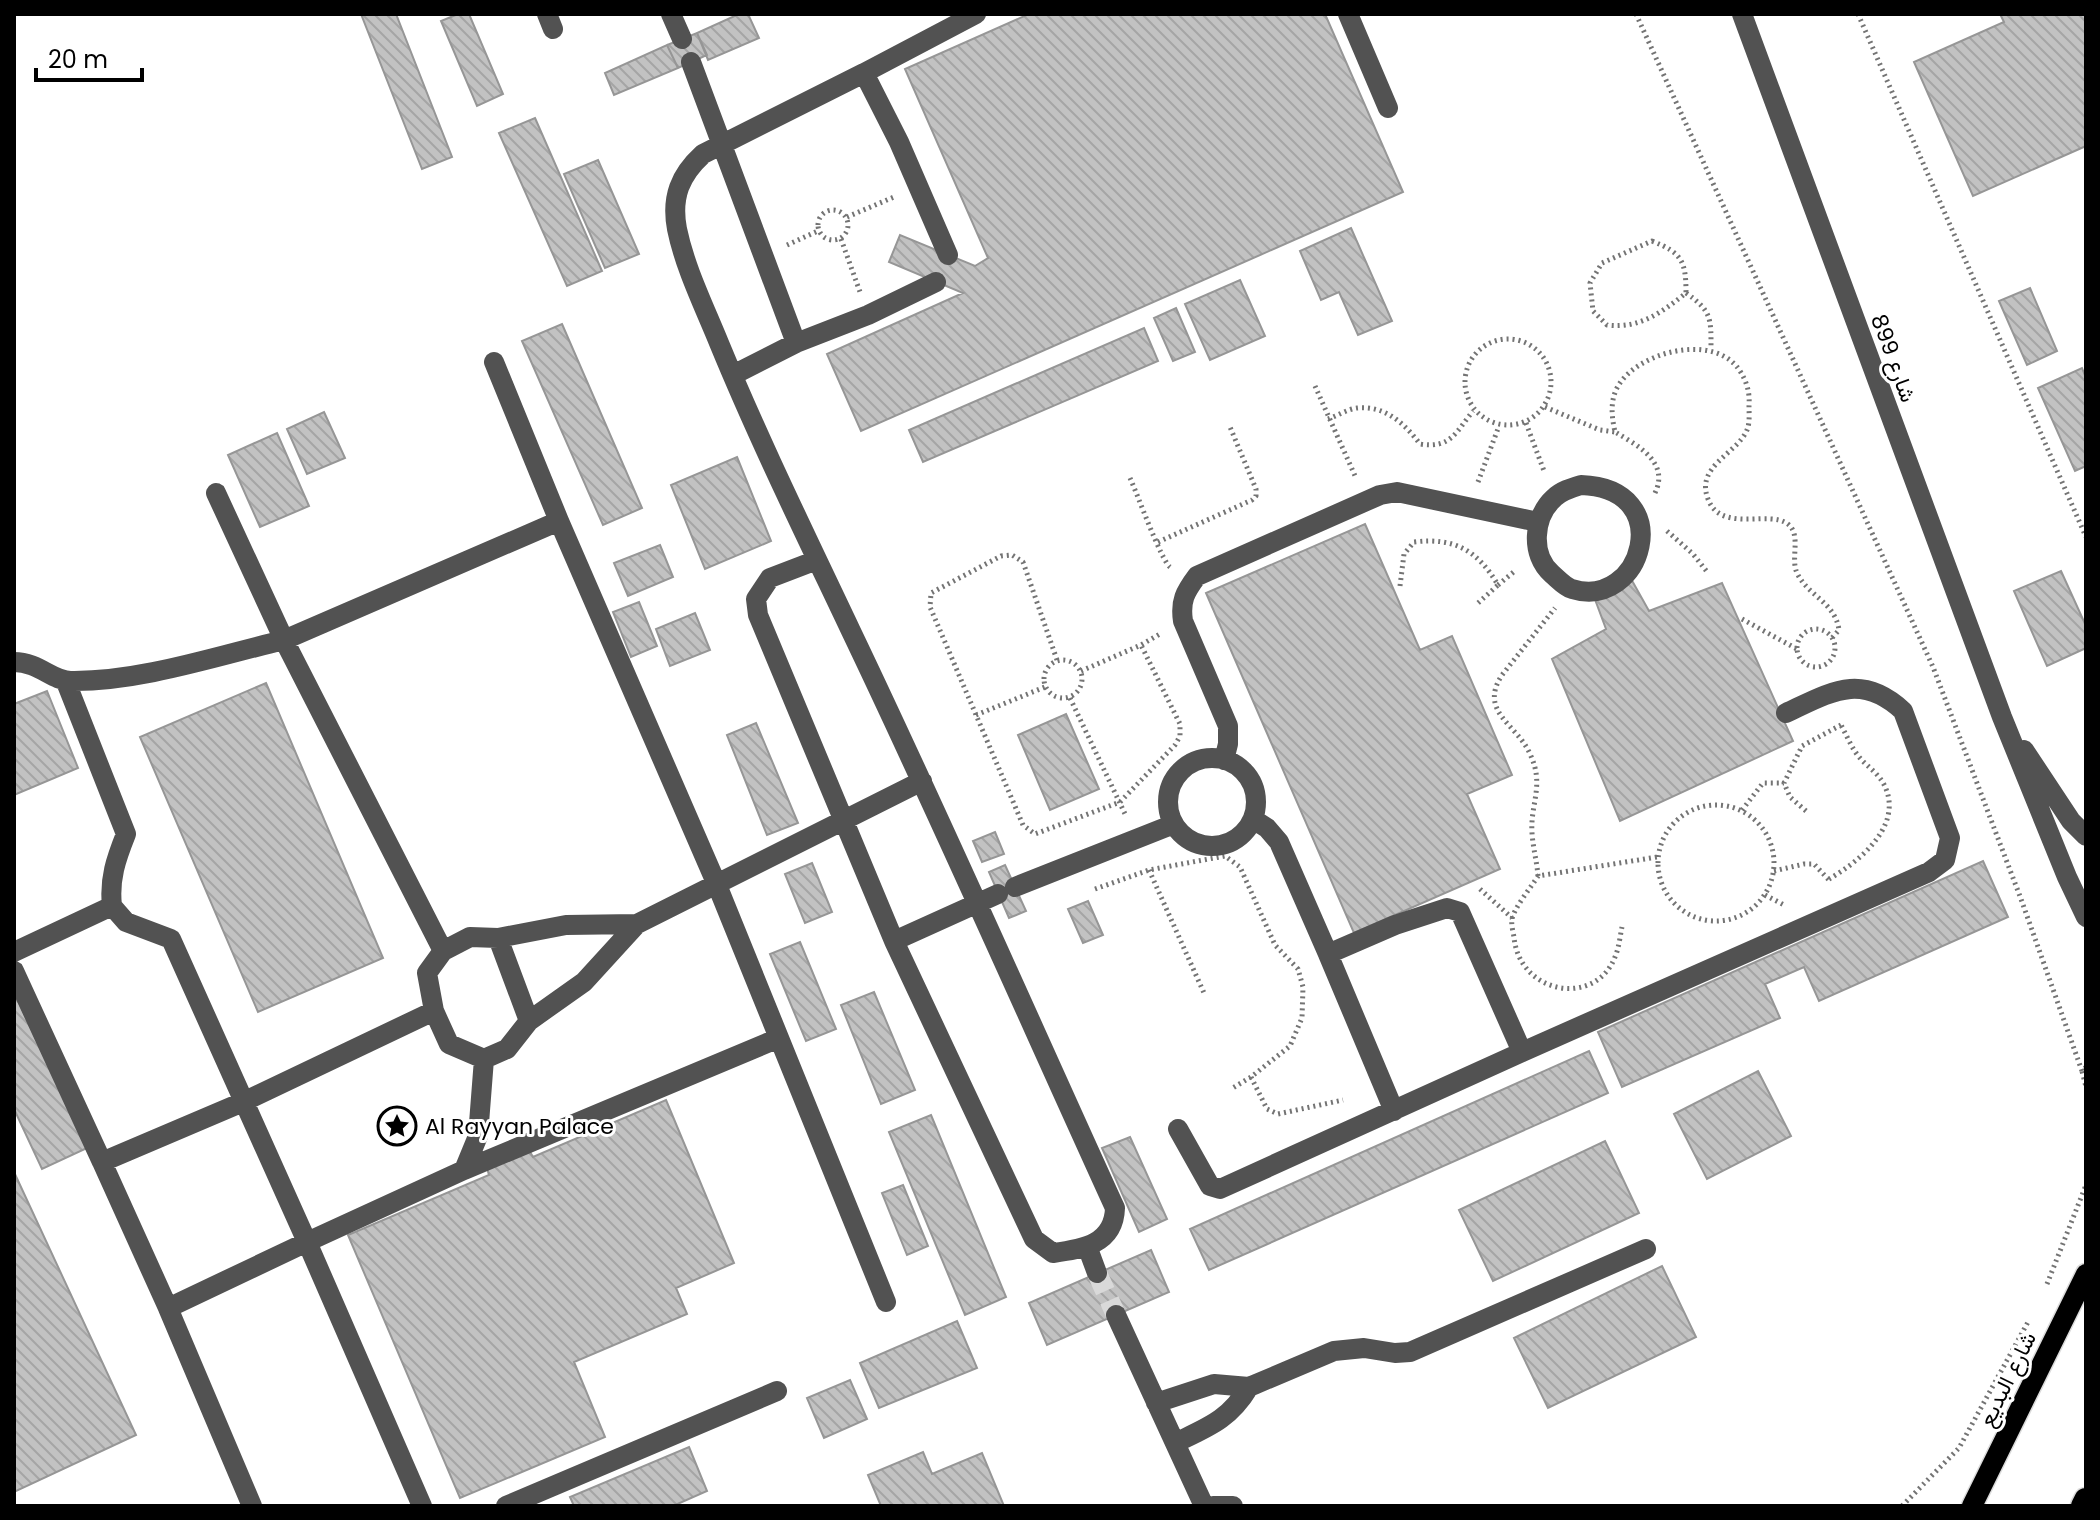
<svg xmlns="http://www.w3.org/2000/svg" width="2100" height="1520" viewBox="0 0 2100 1520" font-family="Poppins,Vazirmatn,sans-serif">
<style>
.building{fill:url(#building-back-hatch);stroke:#969696;stroke-width:2}
.lines{fill:none;stroke-linecap:round;stroke-linejoin:round}
.minor-tunnel{stroke:#d9d9d9;stroke-width:20;stroke-dasharray:20 10;stroke-linecap:butt}
.major-casing{stroke:#dbdbdb;stroke-width:23}
.highway-casing{stroke:#dbdbdb;stroke-width:27}
.path{stroke:#747474;stroke-width:5;stroke-dasharray:2 4;stroke-linecap:butt}
.minor{stroke:#525252;stroke-width:20}
.major{stroke:#000;stroke-width:20}
.highway{stroke:#000;stroke-width:24}
.labels{text-anchor:middle;stroke-width:6;stroke-linejoin:round;paint-order:stroke}
.street-label{font-size:22px;fill:#000;stroke:#fff}
.poi-label{font-size:22px;fill:#000;stroke:#fff;text-anchor:start}
</style>
<defs>
<pattern id="building-back-hatch" width="6" height="6" patternUnits="userSpaceOnUse" patternTransform="scale(2)"><rect width="6" height="6" fill="#c2c2c2"/><path d="M-1 5l2 2M0 0l6 6M5-1l2 2" fill="none" stroke="#a5a5a5"/></pattern>
</defs>
<rect width="100%" height="100%" fill="#fff"/>
<path class="building" d="M 361,14 L 396,14 L 452,157 L 422,169 Z
M 458,14 L 469,14 L 503,94 L 477,106 L 441,21 Z
M 739,14 L 748,14 L 759,38 L 708,60 L 697,33 Z
M 1029,14 L 1325,14 L 1403,192 L 861,431 L 827,354 L 963,293 L 889,262 L 900,235 L 975,266 L 988,258 L 905,69 Z
M 2000,14 L 2086,14 L 2086,146 L 1973,196 L 1914,62 L 2004,22 Z
M 697,33 L 707,55 L 678,68 L 667,45 Z
M 667,45 L 678,68 L 614,95 L 605,73 Z
M 535,118 L 602,271 L 567,286 L 499,133 Z
M 598,160 L 639,254 L 605,268 L 564,174 Z
M 1351,228 L 1392,321 L 1358,335 L 1339,292 L 1321,300 L 1300,251 Z
M 1240,280 L 1265,336 L 1210,360 L 1185,304 Z
M 2030,288 L 2057,351 L 2027,365 L 1999,301 Z
M 1176,308 L 1195,352 L 1173,361 L 1154,318 Z
M 562,324 L 642,508 L 603,525 L 522,341 Z
M 1144,328 L 1158,361 L 923,462 L 909,430 Z
M 2082,368 L 2086,378 L 2086,466 L 2075,471 L 2038,388 Z
M 324,412 L 345,458 L 307,474 L 287,429 Z
M 277,433 L 309,506 L 260,527 L 228,455 Z
M 737,457 L 771,541 L 705,569 L 671,485 Z
M 1365,524 L 1420,650 L 1452,636 L 1512,775 L 1467,794 L 1500,869 L 1354,933 L 1206,593 Z
M 660,545 L 673,577 L 628,596 L 614,563 Z
M 2061,571 L 2086,626 L 2086,648 L 2047,666 L 2014,591 Z
M 1630,577 L 1649,611 L 1722,583 L 1793,741 L 1620,821 L 1552,659 L 1606,629 L 1593,594 Z
M 639,602 L 657,646 L 631,657 L 613,612 Z
M 695,613 L 710,650 L 670,666 L 656,629 Z
M 266,683 L 383,958 L 258,1012 L 140,737 Z
M 47,691 L 78,768 L 14,795 L 14,704 Z
M 1066,714 L 1099,789 L 1050,810 L 1018,735 Z
M 756,723 L 798,823 L 767,835 L 727,735 Z
M 995,832 L 1004,854 L 982,862 L 973,841 Z
M 1983,861 L 2008,917 L 1819,1001 L 1804,967 L 1765,984 L 1780,1018 L 1622,1087 L 1598,1032 Z
M 812,863 L 832,912 L 805,923 L 785,874 Z
M 1005,865 L 1026,911 L 1009,918 L 989,872 Z
M 1088,901 L 1103,935 L 1083,943 L 1068,909 Z
M 800,942 L 836,1029 L 806,1041 L 770,954 Z
M 14,992 L 87,1148 L 42,1169 L 14,1109 Z
M 874,992 L 915,1090 L 881,1104 L 841,1005 Z
M 1589,1051 L 1608,1093 L 1209,1270 L 1190,1229 Z
M 1758,1071 L 1791,1136 L 1707,1179 L 1674,1114 Z
M 666,1100 L 734,1263 L 676,1288 L 687,1314 L 574,1362 L 605,1437 L 460,1498 L 348,1235 L 489,1175 L 487,1168 L 529,1150 L 533,1157 Z
M 931,1115 L 1006,1297 L 965,1315 L 889,1132 Z
M 1130,1137 L 1167,1219 L 1139,1232 L 1102,1148 Z
M 1605,1141 L 1639,1213 L 1493,1281 L 1459,1210 Z
M 14,1172 L 136,1435 L 14,1492 Z
M 903,1185 L 928,1246 L 907,1255 L 882,1193 Z
M 1151,1250 L 1169,1292 L 1047,1345 L 1029,1303 Z
M 1662,1266 L 1696,1337 L 1548,1408 L 1514,1338 Z
M 957,1321 L 977,1368 L 879,1408 L 860,1363 Z
M 850,1380 L 867,1419 L 824,1438 L 807,1398 Z
M 689,1447 L 707,1491 L 673,1506 L 574,1506 L 570,1497 Z
M 923,1452 L 932,1474 L 982,1453 L 1004,1506 L 881,1506 L 868,1475 Z"/>
<g class="lines">
<path class="minor-tunnel" d="M 1097,1273 L 1116,1315"/>
<g class="major-casing">
<path id="major" d="M 1972,1506 L 2086,1274"/>
</g>
<g class="highway-casing">
<path id="highway" d="M 2083,1506 L 2086,1500"/>
</g>
<path class="path" d="M 1636,14 L 1933,667 L 2021,899 L 2082,1071
M 1858,14 L 2086,537
M818 225a15 15 0 1 1 30 0a15 15 0 1 1-30 0Z
M 847,217 L 894,197
M 841,239 L 860,292
M 1652,241 C 1682,253 1686,261 1686,293 C 1661,313 1639,329 1607,325 L 1593,311 L 1590,283 L 1602,263 Z
M 787,245 L 818,231
M 1686,293 C 1712,311 1711,319 1711,349
M1465 382a43 43 0 1 1 86 0a43 43 0 1 1-86 0Z
M 1315,386 L 1356,478
M 1545,407 L 1600,430 L 1615,432
M 1328,419 C 1337,416 1348,409 1357,408 C 1385,405 1405,424 1420,444 C 1451,449 1456,432 1473,411
M 1526,423 L 1544,471
M 1130,478 C 1137,493 1161,560 1170,567
M 1478,482 L 1499,426
M 1655,493 C 1670,462 1637,445 1615,432 C 1612,418 1610,404 1616,390 C 1633,352 1715,331 1740,371 C 1747,382 1750,393 1749,406 C 1749,413 1750,423 1747,430 C 1737,454 1695,466 1708,499 C 1719,529 1757,515 1779,520 C 1806,527 1789,556 1797,573 C 1808,596 1835,602 1839,630 L 1832,638
M 1667,531 L 1693,554 L 1708,573
M 1158,542 L 1252,500 L 1256,496 L 1256,489 L 1230,427
M 1498,585 L 1516,570
M 1400,586 L 1404,554 L 1414,542 C 1455,537 1478,551 1498,585 L 1478,603
M 1742,619 L 1797,649
M1797 648a19 19 0 1 1 38 0a19 19 0 1 1-38 0Z
M 1057,660 L 1023,562 L 1012,555 L 1001,556 L 931,593 L 930,607 L 1023,825 L 1035,834 L 1120,802 L 1175,745 L 1180,736 L 1180,724 L 1141,645
M1044 679a19 19 0 1 1 38 0a19 19 0 1 1-38 0Z
M 1081,671 L 1141,645 L 1160,634
M 1070,698 L 1126,816
M 976,715 L 1045,687
M1658 863a58 58 0 1 1 116 0a58 58 0 1 1-116 0Z
M 1742,810 L 1763,783 L 1784,783
M 1806,811 L 1790,797 L 1784,783 L 1802,746 L 1841,725
M 1149,870 L 1204,993
M 1774,871 L 1804,864 L 1814,864 L 1829,880
M 1538,876 C 1537,862 1533,848 1532,833 C 1530,804 1545,785 1530,754 C 1517,724 1478,712 1502,675 L 1555,608
M 1829,879 C 1862,860 1907,822 1882,781 C 1876,772 1867,766 1860,758 C 1852,749 1847,736 1841,725
M 1095,889 L 1149,870 L 1225,856 L 1240,867 L 1275,945 L 1298,969 L 1303,987 L 1302,1018 L 1290,1046 L 1251,1077 L 1231,1089
M 1480,889 L 1512,918
M 1765,895 L 1786,906
M 1622,927 C 1620,936 1619,948 1615,957 C 1595,1008 1519,994 1514,937 C 1513,932 1511,924 1512,919 C 1514,908 1532,886 1538,876 L 1657,857
M 2086,1067 L 2082,1071 L 2086,1087
M 1251,1077 L 1267,1109 L 1278,1114 L 1343,1100
M 2047,1284 L 2086,1185
M 1902,1506 L 1959,1448 L 2028,1322"/>
<path class="minor" d="M 547,14 L 553,29
M 671,14 L 682,39
M 1348,14 L 1388,108
M 1742,14 L 2002,717 L 2067,877 L 2086,917
M 691,62 L 796,343
M 864,73 L 976,14
M 494,362 L 559,521
M 733,375 L 796,343 L 868,315 L 936,282
M 1581,485 C 1679,488 1642,611 1572,589 C 1565,587 1558,579 1552,574 C 1530,555 1533,517 1554,498 C 1561,491 1571,488 1581,485 Z
M 216,493 L 284,640 L 559,521 L 717,885 L 886,1302
M 817,560 L 770,578 L 756,599 L 758,615 L 894,941 L 1034,1239 L 1053,1253 C 1083,1249 1114,1244 1115,1208 C 1027,1015 942,821 850,629 C 805,534 759,440 719,343 C 704,306 685,268 677,229 C 671,197 680,175 703,154 L 864,73 L 899,142 L 948,255
M 14,662 C 39,662 52,681 71,681 C 139,682 217,656 284,640 L 443,951
M 2024,750 L 2071,821 L 2086,836
M1168 802a44 44 0 1 1 88 0a44 44 0 1 1-88 0Z
M 1224,760 L 1228,744 L 1228,726 L 1183,621 C 1180,601 1185,592 1197,576 L 1380,495 L 1397,492 L 1538,522
M 1253,819 L 1267,828 L 1279,842 L 1328,954 L 1395,925 L 1447,908 L 1460,912 L 1522,1052 L 1929,872 L 1945,860 L 1950,838 L 1903,711 C 1861,672 1831,692 1786,713
M 1015,887 L 1174,824
M 112,906 L 126,922 L 171,939 L 307,1242 L 168,1308 L 252,1506
M 637,924 L 566,925 L 498,938 L 470,937 L 443,951 L 427,973 L 434,1011 L 449,1044 L 484,1059 L 507,1049 L 529,1021 L 584,982 L 637,924 L 922,781
M 498,938 L 529,1021
M 894,941 L 998,894
M 14,952 L 112,906 C 109,879 116,859 126,834 L 66,682
M 1328,954 L 1394,1111
M 14,971 L 102,1162 L 243,1102 L 434,1011
M 1178,1129 L 1210,1186 L 1220,1189 L 1522,1052
M 102,1162 L 168,1308
M 464,1170 L 779,1038
M 1087,1246 L 1097,1273
M 1116,1315 L 1204,1506
M 1156,1403 L 1214,1384 L 1249,1387 L 1334,1351 L 1364,1348 L 1395,1353 L 1410,1352 L 1646,1249
M 1175,1443 C 1208,1427 1229,1420 1249,1387
M 422,1506 L 307,1242 L 464,1170 L 478,1136 L 484,1059
M 506,1506 L 777,1391
M 1213,1506 L 1233,1506"/>
<use href="#major" class="major"/>
<use href="#highway" class="highway"/>
</g>
<defs>
<g id="sight-ring" transform="scale(2)"><circle r="9.5" fill="#fff" stroke="#000" stroke-width="1.5"/><path d="M0-6L1.8-2.2L6-1.7L2.9 1.2L3.7 5.4L0 3.3L-3.7 5.4L-2.9 1.2L-6-1.7L-1.8-2.2Z" fill="#000"/></g>
</defs>
<g fill-rule="evenodd">
<use href="#sight-ring" x="397" y="1126"/>
</g>
<g class="labels">
<g class="street-label">
<text transform="translate(1894 358) rotate(70)" y="8">شارع 899</text>
<text transform="translate(2007 1379) rotate(-64)" y="8">شارع البديع</text>
</g>
<g class="poi-label">
<text x="425" y="1134">Al Rayyan Palace</text>
</g>
</g>
<rect width="2100" height="1520" fill="none" stroke="#000000" stroke-width="32"/>
<path d="M36 68v12h106v-12" fill="none" stroke="#000000" stroke-width="4"/>
<text x="48" y="68" font-size="24" fill="#000000" stroke="#ffffff" stroke-width="6" paint-order="stroke">20 m</text>
</svg>
